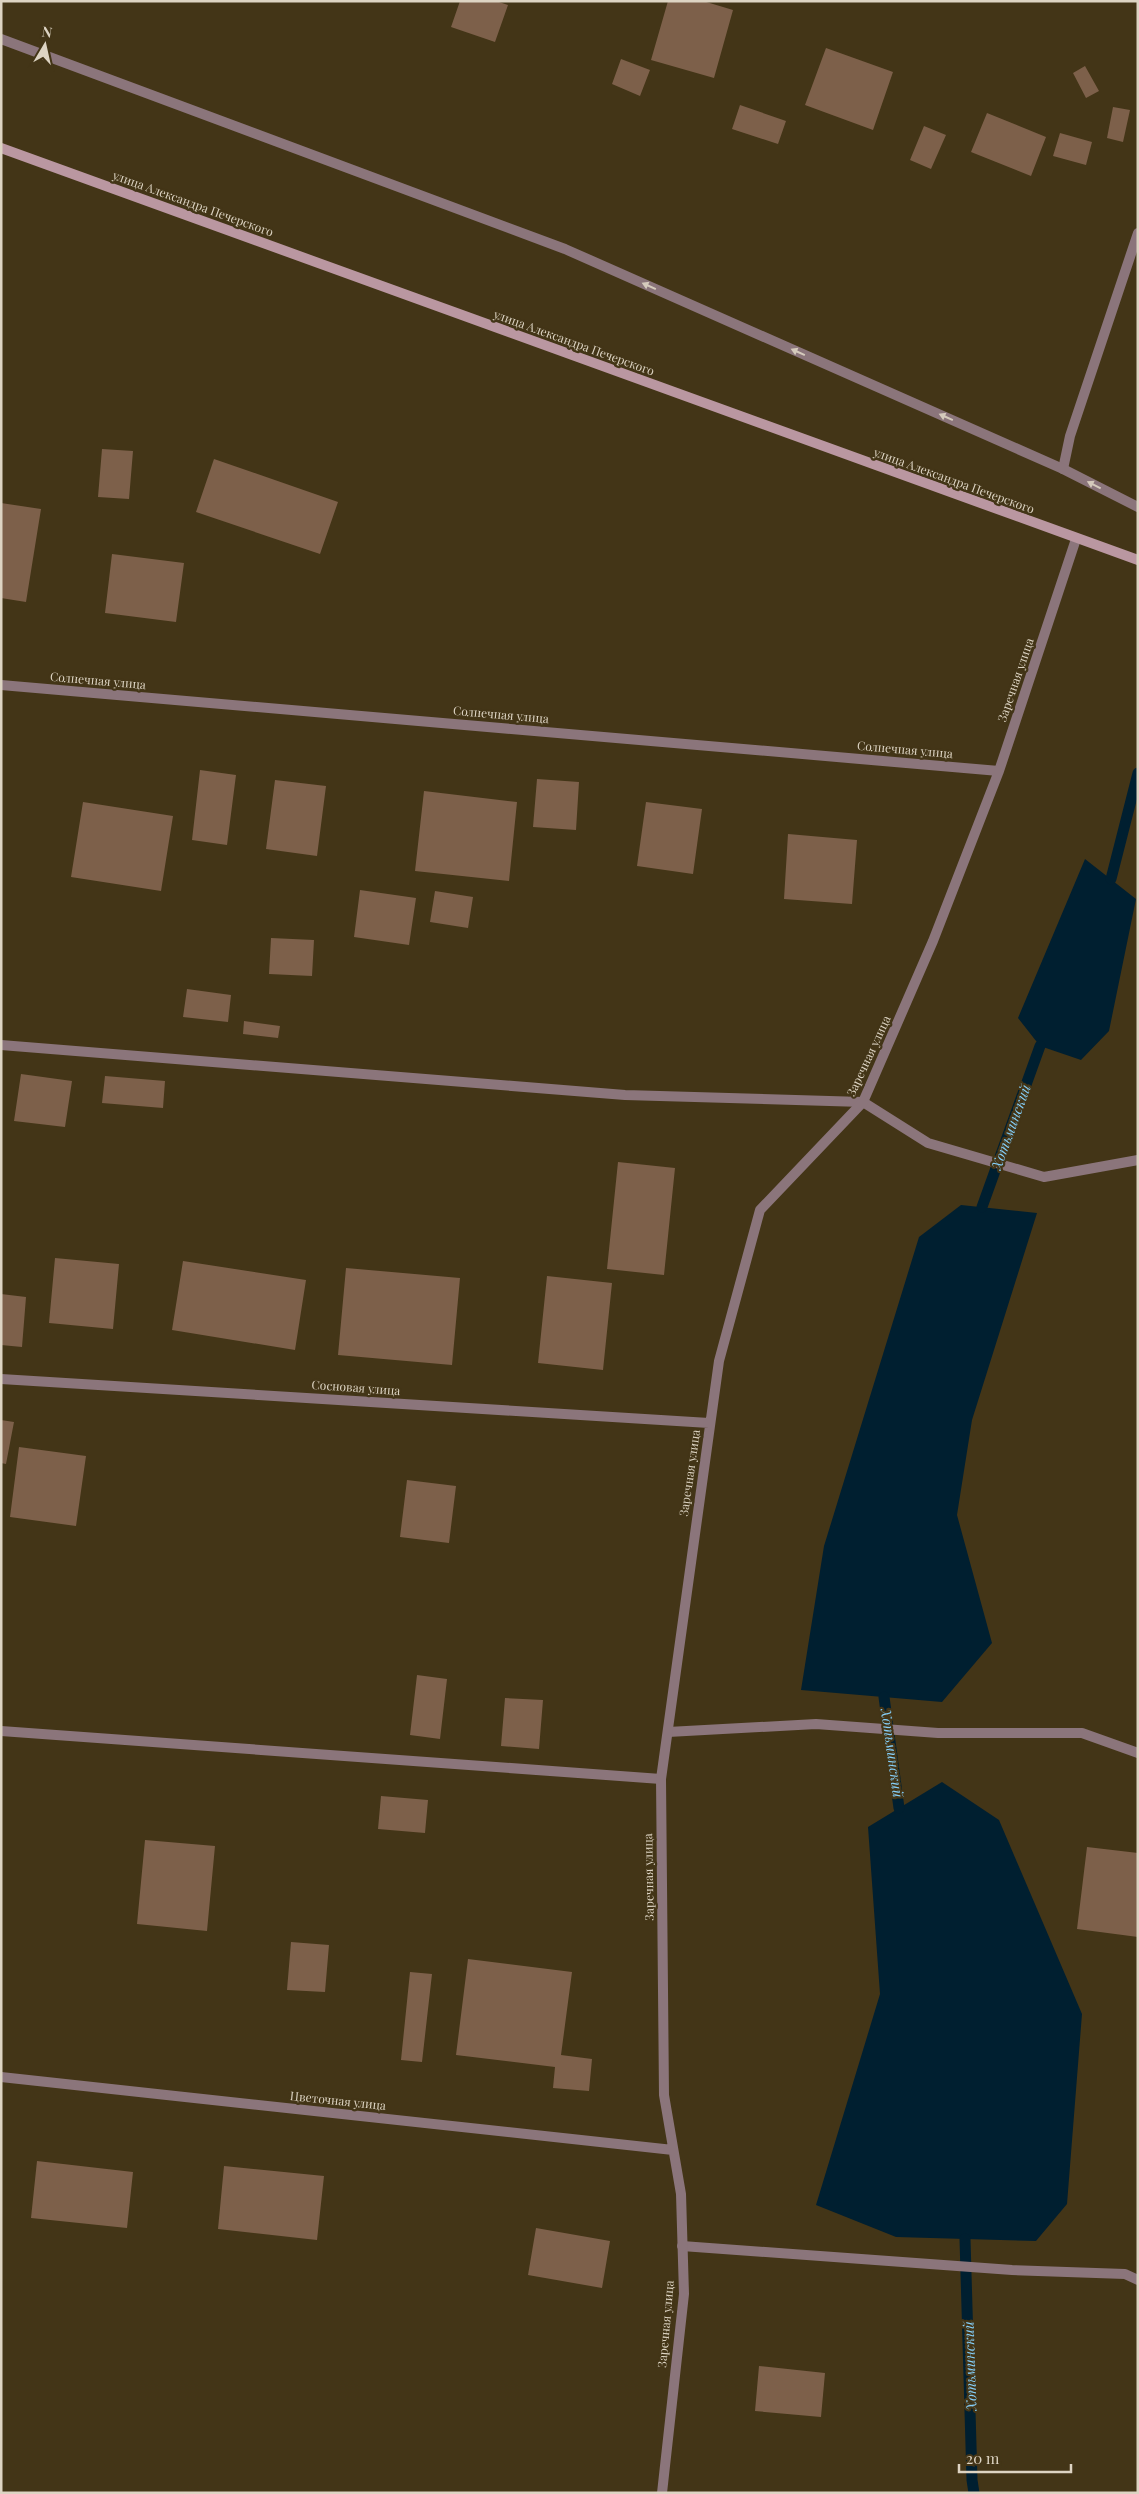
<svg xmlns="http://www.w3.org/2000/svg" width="1139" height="2494" viewBox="0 0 1139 2494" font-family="'Playfair Display',serif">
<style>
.water{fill:#001f30}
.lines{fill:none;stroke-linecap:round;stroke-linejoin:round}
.stream{stroke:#001f30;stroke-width:11}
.building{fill:#7d604a}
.service{stroke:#8b757b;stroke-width:10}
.minor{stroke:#8b757b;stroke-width:10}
.secondary{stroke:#ba97a1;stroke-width:10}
.oneway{fill:#d5cabc}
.labels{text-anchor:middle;stroke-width:4.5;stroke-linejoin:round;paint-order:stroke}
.street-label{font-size:12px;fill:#ddd4c3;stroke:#433517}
.water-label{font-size:14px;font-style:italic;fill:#85cff9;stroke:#433517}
</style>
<rect width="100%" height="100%" fill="#433517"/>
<path class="water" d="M 1085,859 L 1136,899 L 1109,1031 L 1081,1060 L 1040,1046 L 1018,1018 Z
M 961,1205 L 1037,1213 L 972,1420 L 957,1515 L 992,1643 L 942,1702 L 801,1690 L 824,1546 L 919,1237 Z
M 942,1782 L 999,1820 L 1082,2014 L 1067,2204 L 1036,2241 L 896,2237 L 816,2205 L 880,1994 L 868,1827 Z"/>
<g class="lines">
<path class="stream" d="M 1111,879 L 1138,773
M 982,1207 L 1040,1046
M 884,1697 L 899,1808
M 965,2239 L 972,2480 L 974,2493"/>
</g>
<path class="building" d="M 460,1 L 496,1 L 508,5 L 495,42 L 451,27 Z
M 668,1 L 703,1 L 733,10 L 714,78 L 651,60 Z
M 826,48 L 893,72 L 873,130 L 805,105 Z
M 621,59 L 650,70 L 640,96 L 612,84 Z
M 1085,66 L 1099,91 L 1086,98 L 1073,73 Z
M 740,105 L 786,121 L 778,144 L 732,129 Z
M 1113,107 L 1130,110 L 1123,142 L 1107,138 Z
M 987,113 L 1046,137 L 1031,176 L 971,152 Z
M 924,126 L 946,135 L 931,169 L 910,160 Z
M 1060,133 L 1092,142 L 1086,165 L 1053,156 Z
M 102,449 L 133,451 L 129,499 L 98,497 Z
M 214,459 L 338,502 L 320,554 L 196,512 Z
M 1,503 L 41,509 L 26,602 L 1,598 Z
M 112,554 L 184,563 L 176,622 L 105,613 Z
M 200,770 L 236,775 L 227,845 L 192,840 Z
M 537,779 L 579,782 L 576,830 L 533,827 Z
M 275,780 L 326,786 L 317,856 L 266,849 Z
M 424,791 L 517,802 L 509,881 L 415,871 Z
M 83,802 L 173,816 L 161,891 L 71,877 Z
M 646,802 L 702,809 L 693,874 L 637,866 Z
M 788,834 L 857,840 L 852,904 L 784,899 Z
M 360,890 L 416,898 L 409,945 L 354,937 Z
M 435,891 L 473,897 L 468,928 L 430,922 Z
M 271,938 L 314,940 L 312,976 L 269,974 Z
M 187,989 L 231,995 L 228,1022 L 183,1017 Z
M 244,1021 L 280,1026 L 278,1038 L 243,1034 Z
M 21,1074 L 72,1081 L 65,1127 L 14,1121 Z
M 105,1076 L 165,1081 L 163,1108 L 102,1103 Z
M 618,1162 L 675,1168 L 664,1275 L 607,1269 Z
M 55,1258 L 119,1264 L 113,1329 L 49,1323 Z
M 183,1261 L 306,1280 L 295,1350 L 172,1330 Z
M 346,1268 L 460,1278 L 452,1365 L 338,1355 Z
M 547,1276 L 612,1283 L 603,1370 L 538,1363 Z
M 1,1294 L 26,1297 L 22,1347 L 1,1345 Z
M 1,1420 L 14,1422 L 6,1464 L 1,1463 Z
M 19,1447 L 86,1456 L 76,1526 L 10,1517 Z
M 407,1480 L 456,1486 L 449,1543 L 400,1537 Z
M 417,1675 L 447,1679 L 440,1739 L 410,1735 Z
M 505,1698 L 543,1700 L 539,1749 L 501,1746 Z
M 381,1796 L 428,1800 L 425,1833 L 378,1829 Z
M 145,1840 L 215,1846 L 207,1931 L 137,1924 Z
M 1087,1847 L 1138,1853 L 1138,1937 L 1077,1929 Z
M 291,1942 L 329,1945 L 325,1992 L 287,1990 Z
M 468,1959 L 572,1972 L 561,2055 L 592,2059 L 589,2091 L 553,2088 L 555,2067 L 456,2055 Z
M 410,1972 L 432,1974 L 422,2062 L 401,2060 Z
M 37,2161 L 133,2172 L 127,2228 L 31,2218 Z
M 224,2166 L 324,2176 L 317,2240 L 218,2229 Z
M 536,2228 L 610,2241 L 602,2288 L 528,2275 Z
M 759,2366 L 825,2373 L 821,2417 L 755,2411 Z"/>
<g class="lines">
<path class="service" d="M 1063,469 L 1070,436 L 1138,233
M 1,1045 L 625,1095 L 863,1102 L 928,1143 L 1044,1177 L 1138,1160
M 1,1731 L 661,1779
M 668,1732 L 816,1724 L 938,1733 L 1082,1733 L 1138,1753
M 682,2246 L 1012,2270 L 1125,2274 L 1138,2280"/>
<path class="minor" d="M 1,39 L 565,249 L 1063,469 L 1138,507
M 1,685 L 999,771
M 1,1379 L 709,1423
M 1,2077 L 673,2150
M 662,2493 L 684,2294 L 681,2194 L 664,2095 L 661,1779 L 719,1361 L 760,1210 L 863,1102 L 933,941 L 999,771 L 1076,539"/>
<path class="secondary" d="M 1,148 L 1138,560"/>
</g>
<defs><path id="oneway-solid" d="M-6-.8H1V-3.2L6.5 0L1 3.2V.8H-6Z" transform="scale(1.25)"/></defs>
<g class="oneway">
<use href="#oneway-solid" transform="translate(649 286) rotate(-156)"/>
<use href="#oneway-solid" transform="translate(798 352) rotate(-156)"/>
<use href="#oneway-solid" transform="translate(946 417) rotate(-156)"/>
<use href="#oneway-solid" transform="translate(1094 485) rotate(-153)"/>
</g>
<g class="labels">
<g class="street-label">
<text transform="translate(193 204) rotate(20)" y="4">улица Александра Печерского</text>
<text transform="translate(574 343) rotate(20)" y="4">улица Александра Печерского</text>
<text transform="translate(954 481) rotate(20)" y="4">улица Александра Печерского</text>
<text transform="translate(1016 680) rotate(-71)" y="4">Заречная улица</text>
<text transform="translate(98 681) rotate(5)" y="4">Солнечная улица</text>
<text transform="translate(501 715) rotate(5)" y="4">Солнечная улица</text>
<text transform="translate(905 750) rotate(5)" y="4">Солнечная улица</text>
<text transform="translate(869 1056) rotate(-65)" y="4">Заречная улица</text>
<text transform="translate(356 1388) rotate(4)" y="4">Сосновая улица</text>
<text transform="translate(690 1473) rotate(-82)" y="4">Заречная улица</text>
<text transform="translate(649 1877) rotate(-91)" y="4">Заречная улица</text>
<text transform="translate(338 2101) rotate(6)" y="4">Цветочная улица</text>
<text transform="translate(666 2324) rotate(-85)" y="4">Заречная улица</text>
</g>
<g class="water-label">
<text transform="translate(1011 1127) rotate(-70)" y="5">Хотьминский</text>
<text transform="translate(892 1753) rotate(82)" y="5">Хотьминский</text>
<text transform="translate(970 2366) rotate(-92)" y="5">Хотьминский</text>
</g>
</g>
<rect width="1139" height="2494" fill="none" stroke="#ddd4c3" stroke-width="5"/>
<g transform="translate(45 45) rotate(9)" stroke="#433517" stroke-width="4" paint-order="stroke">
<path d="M0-4L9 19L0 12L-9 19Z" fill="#ddd4c3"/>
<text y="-8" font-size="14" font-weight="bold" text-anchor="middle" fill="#ddd4c3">N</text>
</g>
<path d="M959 2464v8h112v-8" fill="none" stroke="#ddd4c3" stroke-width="2.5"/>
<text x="966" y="2464" font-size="15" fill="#ddd4c3" stroke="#433517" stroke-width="4" paint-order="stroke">20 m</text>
</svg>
